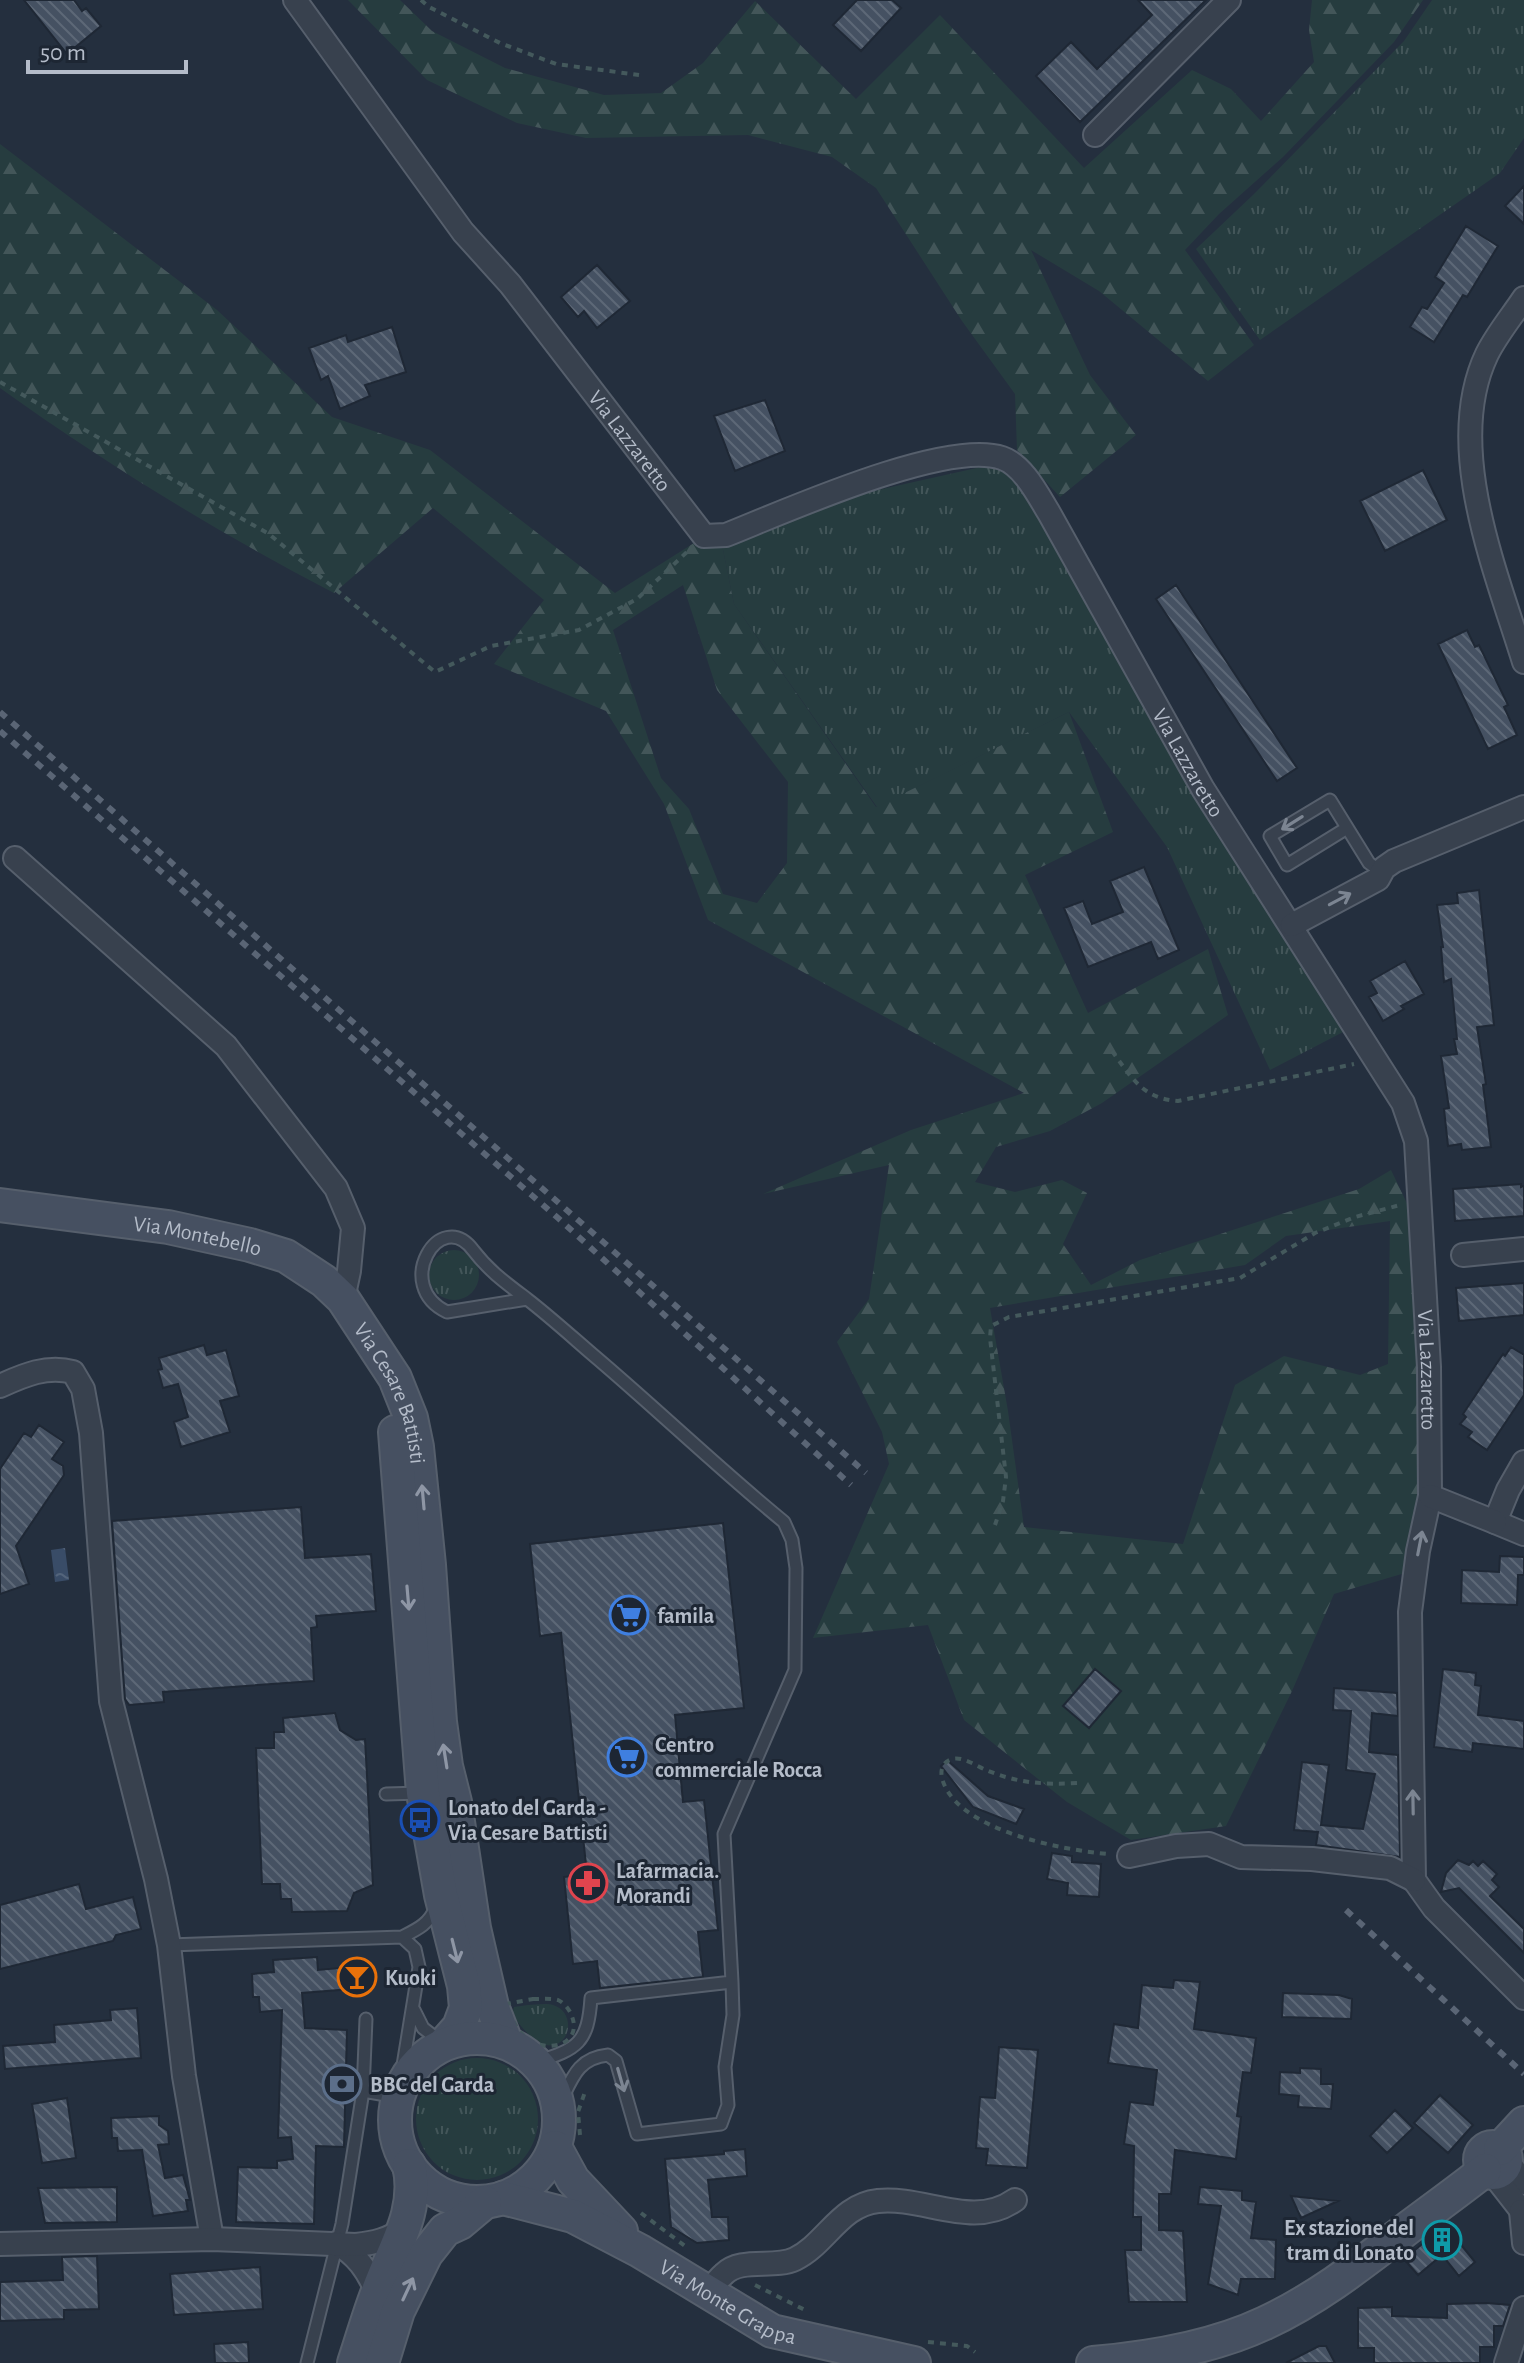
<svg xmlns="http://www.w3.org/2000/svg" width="1524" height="2363" viewBox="0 0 1524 2363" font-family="'Alegreya Sans',sans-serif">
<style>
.grass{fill:url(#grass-tufts)}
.forest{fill:url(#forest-firs);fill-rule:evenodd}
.water{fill:url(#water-ripples)}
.building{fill:url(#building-back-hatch);stroke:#1f2835;stroke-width:2}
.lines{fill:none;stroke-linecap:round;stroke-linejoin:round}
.lane-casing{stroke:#565f6c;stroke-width:15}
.street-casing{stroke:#565f6c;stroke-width:26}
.secondary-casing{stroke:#565f6c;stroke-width:36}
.path{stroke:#44595c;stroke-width:4;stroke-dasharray:6 6;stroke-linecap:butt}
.lane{stroke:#38414e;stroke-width:11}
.street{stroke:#38414e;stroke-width:22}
.secondary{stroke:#465061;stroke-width:32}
.rail{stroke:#5a6575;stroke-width:6;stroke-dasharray:8 8;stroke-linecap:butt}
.oneway{stroke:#7c8592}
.oneway2{stroke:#8e96a5}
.labels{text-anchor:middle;stroke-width:6;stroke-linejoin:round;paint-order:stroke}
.street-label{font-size:22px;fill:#b4bcc9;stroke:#1d2633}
.poi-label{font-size:22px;font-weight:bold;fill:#b4bcc9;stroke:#1d2633;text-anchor:start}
</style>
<defs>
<pattern id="grass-tufts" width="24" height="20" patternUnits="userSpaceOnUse" patternTransform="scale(2)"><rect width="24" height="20" fill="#263c3f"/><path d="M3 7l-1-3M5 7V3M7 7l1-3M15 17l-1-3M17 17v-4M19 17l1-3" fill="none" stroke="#435659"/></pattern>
<pattern id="forest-firs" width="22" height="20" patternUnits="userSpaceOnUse" patternTransform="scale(2)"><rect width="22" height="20" fill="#263c3f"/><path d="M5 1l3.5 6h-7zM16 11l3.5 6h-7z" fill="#435659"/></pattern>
<pattern id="water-ripples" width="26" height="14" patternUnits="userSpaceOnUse" patternTransform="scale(2)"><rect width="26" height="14" fill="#394c67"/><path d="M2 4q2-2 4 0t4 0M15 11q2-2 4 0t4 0" fill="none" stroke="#53647b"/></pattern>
<pattern id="building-back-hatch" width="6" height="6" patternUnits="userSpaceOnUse" patternTransform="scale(2)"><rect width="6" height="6" fill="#455162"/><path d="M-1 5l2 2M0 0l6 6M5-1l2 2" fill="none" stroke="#5d6877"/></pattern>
</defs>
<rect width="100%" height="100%" fill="#242f3e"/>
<path class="grass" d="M 1432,0 L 1524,0 L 1524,138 L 1500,173 L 1260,340 L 1196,249 L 1254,194 L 1404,41 Z
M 990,465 L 1015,479 L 1049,513 L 1347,1030 L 1270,1070 L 1167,847 L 1069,712 L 877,807 L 734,604 L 722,545 L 860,494 Z
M429 1275a25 25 0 1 1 50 0a25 25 0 1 1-50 0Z
M 528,2005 C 535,2005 546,2003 553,2005 C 577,2012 571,2050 545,2045 C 532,2042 521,2025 512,2016 L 514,2007 Z
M416 2119a61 61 0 1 1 122 0a61 61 0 1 1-122 0Z"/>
<path class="forest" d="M 348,0 L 400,0 L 432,31 L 505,68 L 604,95 L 661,93 L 703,63 L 755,1 L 856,99 L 940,15 L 1084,168 L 1192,70 L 1231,89 L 1261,121 L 1314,62 L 1309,30 L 1312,0 L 1423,0 L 1394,42 L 1283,157 L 1219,214 L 1185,250 L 1254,345 L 1208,381 L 1099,291 L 1031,250 L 1090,375 L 1136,435 L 1060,497 L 1017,450 L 1015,394 L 962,321 L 876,188 L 832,157 L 748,135 L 586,138 L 517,123 L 427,80 Z
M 0,144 L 217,310 L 332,417 L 430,450 L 615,593 L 694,543 L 722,545 L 734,604 L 876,807 L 1069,712 L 1113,832 L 1025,875 L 1088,1013 L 1208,949 L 1228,1015 L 1102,1103 L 1050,1131 L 996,1147 L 975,1182 L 1015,1192 L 1062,1180 L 1087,1193 L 1063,1244 L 1091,1285 L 1140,1260 L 1359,1189 L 1391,1170 L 1414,1218 L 1420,1483 L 1405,1573 L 1334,1594 L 1292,1691 L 1226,1826 L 1131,1840 L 1067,1802 L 964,1720 L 928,1625 L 813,1638 L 889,1464 L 882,1432 L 837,1342 L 869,1299 L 889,1165 L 763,1194 L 911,1130 L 1024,1093 L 708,920 L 664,804 L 606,711 L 494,664 L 544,600 L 433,508 L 334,593 C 217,532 106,464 0,388 ZM 683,585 L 717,690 L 788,782 L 787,863 L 757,903 L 723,894 L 689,809 L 661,778 L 613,630 ZM 1390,1221 L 1388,1364 L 1360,1375 L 1284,1356 L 1235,1385 L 1183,1544 L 1024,1527 L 1008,1411 L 990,1308 L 1245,1265 L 1286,1236 Z"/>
<path class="water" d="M 65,1548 L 69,1580 L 55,1582 L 51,1550 Z"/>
<path class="building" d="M 24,0 L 74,0 L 82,11 L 86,8 L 101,26 L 67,54 Z
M 857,0 L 892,0 L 901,8 L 861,51 L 833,25 Z
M 1138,0 L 1206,0 L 1080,122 L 1036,76 L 1071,42 L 1097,69 L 1152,15 Z
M 1524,186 L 1524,224 L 1505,206 Z
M 1466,226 L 1498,246 L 1467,297 L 1463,295 L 1434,342 L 1410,327 L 1422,307 L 1427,309 L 1444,283 L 1435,277 Z
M 597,265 L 630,301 L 597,328 L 584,311 L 578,317 L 561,297 Z
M 392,327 L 406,372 L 365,385 L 370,396 L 340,409 L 328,376 L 321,380 L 309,348 L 346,335 L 348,342 Z
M 765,400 L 785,451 L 735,471 L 714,416 Z
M 1423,470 L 1447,520 L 1385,551 L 1360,501 Z
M 1176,585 L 1297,768 L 1277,781 L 1156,599 Z
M 1467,630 L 1475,647 L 1479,645 L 1508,705 L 1504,707 L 1517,735 L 1488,749 L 1438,644 Z
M 1144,867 L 1179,950 L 1158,959 L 1151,942 L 1088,967 L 1064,908 L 1083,901 L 1092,924 L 1123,912 L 1110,881 Z
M 1479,890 L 1494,1025 L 1477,1027 L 1486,1084 L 1483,1085 L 1491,1147 L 1462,1150 L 1461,1144 L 1448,1146 L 1444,1109 L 1449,1108 L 1441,1056 L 1457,1054 L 1454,1039 L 1457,1039 L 1451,979 L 1444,982 L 1441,947 L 1443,947 L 1437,905 L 1458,903 L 1457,893 Z
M 1405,961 L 1424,994 L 1401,1006 L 1404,1009 L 1383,1021 L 1369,997 L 1377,993 L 1370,981 Z
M 1521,1184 L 1521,1187 L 1524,1186 L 1524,1216 L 1455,1221 L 1453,1189 Z
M 1524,1283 L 1524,1315 L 1459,1321 L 1456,1288 Z
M 204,1345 L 207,1355 L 226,1350 L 239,1396 L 220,1401 L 230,1432 L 181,1447 L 174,1422 L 188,1417 L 178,1384 L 163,1388 L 158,1370 L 162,1369 L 159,1358 Z
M 1511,1347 L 1524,1355 L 1524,1395 L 1487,1450 L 1468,1437 L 1472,1432 L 1460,1424 L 1466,1417 L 1463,1414 L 1503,1354 L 1505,1356 Z
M 39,1425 L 64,1442 L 52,1459 L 63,1466 L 64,1475 L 16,1546 L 29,1584 L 0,1594 L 0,1469 L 24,1433 L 31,1437 Z
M 301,1507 L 305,1558 L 371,1554 L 376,1611 L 316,1616 L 317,1627 L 311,1628 L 314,1681 L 163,1692 L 164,1702 L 129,1705 L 125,1699 L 112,1521 Z
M 723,1523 L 744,1708 L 675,1715 L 683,1802 L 704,1800 L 718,1930 L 698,1932 L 703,1977 L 600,1988 L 597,1961 L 573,1964 L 564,1877 L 587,1874 L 561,1633 L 540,1636 L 530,1544 Z
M 1500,1556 L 1524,1557 L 1524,1575 L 1518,1575 L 1517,1605 L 1461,1603 L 1462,1570 L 1499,1572 Z
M 1095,1669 L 1121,1691 L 1089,1728 L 1063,1706 Z
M 1443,1669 L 1476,1673 L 1475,1685 L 1481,1686 L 1478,1715 L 1524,1721 L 1524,1749 L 1473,1743 L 1472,1752 L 1434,1747 Z
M 1334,1688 L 1397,1693 L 1398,1716 L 1372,1713 L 1369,1752 L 1398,1755 L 1400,1857 L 1316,1845 L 1318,1832 L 1294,1830 L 1302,1762 L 1329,1765 L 1321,1825 L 1363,1829 L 1375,1774 L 1346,1770 L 1351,1711 L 1333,1710 Z
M 335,1713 L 340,1730 L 356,1740 L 365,1739 L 373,1885 L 354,1893 L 347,1911 L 292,1912 L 291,1899 L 281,1899 L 280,1884 L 262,1884 L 256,1748 L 274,1748 L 274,1732 L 284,1732 L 283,1718 Z
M 947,1760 L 988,1796 L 1024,1809 L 1016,1824 L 973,1807 L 941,1766 Z
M 1052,1853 L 1072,1856 L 1072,1862 L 1101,1864 L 1099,1897 L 1067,1895 L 1068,1883 L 1047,1879 Z
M 1458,1860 L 1469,1865 L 1473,1861 L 1478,1866 L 1483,1861 L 1497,1874 L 1492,1880 L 1499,1887 L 1490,1896 L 1524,1929 L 1524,1953 L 1459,1888 L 1441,1892 L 1446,1873 Z
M 79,1884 L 86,1909 L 133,1897 L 141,1929 L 116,1935 L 113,1941 L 0,1969 L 0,1905 Z
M 317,1957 L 318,1970 L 362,1966 L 364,1988 L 302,1993 L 305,2028 L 347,2030 L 344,2147 L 316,2146 L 314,2224 L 236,2222 L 238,2167 L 277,2168 L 277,2161 L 293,2159 L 291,2137 L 278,2138 L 282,2010 L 260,2012 L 259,1997 L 253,1997 L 252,1974 L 274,1972 L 273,1960 Z
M 1174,1980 L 1200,1982 L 1194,2029 L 1256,2038 L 1251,2073 L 1243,2072 L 1237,2116 L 1241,2117 L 1236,2159 L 1175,2150 L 1171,2194 L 1159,2194 L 1159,2230 L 1183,2231 L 1187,2302 L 1129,2302 L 1125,2250 L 1141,2250 L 1141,2217 L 1133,2217 L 1134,2146 L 1124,2144 L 1130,2102 L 1153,2105 L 1157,2070 L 1108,2063 L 1114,2024 L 1138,2028 L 1142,1985 L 1173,1988 Z
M 1283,1993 L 1339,1995 L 1352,1999 L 1351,2019 L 1282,2017 Z
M 137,2008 L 141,2058 L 5,2069 L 3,2046 L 55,2042 L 54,2025 L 111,2020 L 110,2010 Z
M 999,2047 L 1038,2050 L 1027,2168 L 986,2165 L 988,2149 L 976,2148 L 980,2097 L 995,2098 Z
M 1300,2068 L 1321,2069 L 1321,2084 L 1333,2084 L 1331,2109 L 1298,2107 L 1299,2096 L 1279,2094 L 1280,2072 L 1300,2073 Z
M 1440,2095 L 1473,2125 L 1448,2153 L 1414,2123 Z
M 67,2098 L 76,2158 L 42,2163 L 32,2104 Z
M 1395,2110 L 1413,2128 L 1387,2153 L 1370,2136 Z
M 159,2116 L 159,2125 L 168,2131 L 169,2144 L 158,2145 L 165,2178 L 183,2175 L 190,2200 L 186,2200 L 188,2211 L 153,2216 L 142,2150 L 118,2151 L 117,2138 L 112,2138 L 111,2118 Z
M 745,2149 L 747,2176 L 708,2180 L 712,2217 L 728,2217 L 729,2240 L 697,2243 L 671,2227 L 665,2159 L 724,2154 L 724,2151 Z
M 117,2187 L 117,2222 L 45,2223 L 38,2188 Z
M 1200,2187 L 1242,2191 L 1242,2200 L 1256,2202 L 1251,2238 L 1276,2240 L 1275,2279 L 1241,2279 L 1238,2295 L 1208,2284 L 1221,2206 L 1198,2204 Z
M 1291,2196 L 1338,2201 L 1301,2218 Z
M 1445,2225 L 1475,2262 L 1459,2276 L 1442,2255 L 1418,2275 L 1404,2259 Z
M 97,2256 L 99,2309 L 64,2310 L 64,2319 L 0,2321 L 0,2282 L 63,2280 L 62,2257 Z
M 260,2267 L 263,2309 L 174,2315 L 170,2274 Z
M 1487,2303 L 1510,2305 L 1503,2326 L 1494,2326 L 1494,2347 L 1480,2347 L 1480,2363 L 1374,2363 L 1374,2348 L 1358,2348 L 1358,2308 L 1392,2307 L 1392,2316 L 1447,2318 L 1447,2304 Z
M 248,2342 L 249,2363 L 215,2363 L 214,2344 Z
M 1319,2346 L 1326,2346 L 1335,2363 L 1286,2363 Z"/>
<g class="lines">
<g class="lane-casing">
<path id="lane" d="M 1347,828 L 1287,865 L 1270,836 L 1330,800 L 1369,863 L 1376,868 L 1384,868
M 527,1299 L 447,1312 C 392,1286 440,1206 473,1250 C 489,1271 506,1283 527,1299 C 549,1316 570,1335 592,1354 C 657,1409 718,1468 784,1522 L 792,1540 L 796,1568 L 795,1670 L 724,1834 L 732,1982 L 591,1998 C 588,2043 578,2049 536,2062
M 386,1794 L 421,1793
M 402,1937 C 418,1929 429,1924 436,1907
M 169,1945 L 402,1937 L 415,1949 L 419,1967 L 399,2090 L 386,2095 L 363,2091
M 414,2010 L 423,2028 L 441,2042
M 559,2105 C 572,2079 577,2058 608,2055 L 616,2061 L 637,2134 L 721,2124 L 728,2105 L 725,2067 L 733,2015 L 732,1982
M 307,2363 L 342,2224 L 363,2091 L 366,2019"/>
</g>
<g class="street-casing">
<g id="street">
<path id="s1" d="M 295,0 L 463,232 L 510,284 L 704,536 L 726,535 C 784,512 946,439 1002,458 C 1023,465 1038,495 1049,513 L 1203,789 L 1403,1103 L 1416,1141 L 1429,1367 L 1430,1496 L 1418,1551 L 1410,1612 L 1414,1880 L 1434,1908 L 1524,1998"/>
<path d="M 1095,135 L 1229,0"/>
<path d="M 1524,298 C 1512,316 1497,334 1487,354 C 1443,446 1496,571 1524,662"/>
<path d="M 15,858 L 226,1046 L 336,1188 L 353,1228 L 349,1271 L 343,1299"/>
<path d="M 1292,925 L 1378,879 L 1384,868 L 1394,861 L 1524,807"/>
<path d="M 1463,1255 L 1524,1249"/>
<path d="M 0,1386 C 24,1375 47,1365 73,1372 L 83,1389 L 91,1433 L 111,1701 L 156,1879 L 169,1945 L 184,2076 L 212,2239"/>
<path d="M 1524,1462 L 1508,1490 L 1495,1522 L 1524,1534"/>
<path d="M 1430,1496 L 1495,1522"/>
<path d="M 1129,1856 L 1176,1846 L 1209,1844 L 1241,1857 L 1312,1859 L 1390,1868 L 1414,1880"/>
<path d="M 1506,2158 L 1524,2183"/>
<path d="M 1492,2173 L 1524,2214"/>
<path d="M 1521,2211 L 1524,2243"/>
<path d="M 336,2243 C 357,2255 367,2270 377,2292"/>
<path d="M 0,2244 L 212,2239 L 356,2245 C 374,2243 388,2240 403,2229"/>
<path d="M 708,2293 C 713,2286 718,2279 724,2274 C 741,2257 774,2269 795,2259 C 826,2244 840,2205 878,2201 C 924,2196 973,2230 1015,2200"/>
<path d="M 1506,2363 L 1524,2308"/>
</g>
</g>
<g class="secondary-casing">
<g id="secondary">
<path id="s2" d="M 0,1205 L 168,1227 L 250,1245 L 286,1256 L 324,1281 L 343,1299 L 395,1378 L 411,1418 L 417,1447 L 429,1565 L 440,1722 L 446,1766 L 455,1802 L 474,1928 L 492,2006 L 506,2042"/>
<path d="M 395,1432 L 423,1793 L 441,1895 L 464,1986 L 466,2008 L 459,2027 L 444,2044"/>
<circle cx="477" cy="2120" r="82"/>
<circle cx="1493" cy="2160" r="13"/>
<path d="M 555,2147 L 573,2180 L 621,2231"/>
<path d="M 1500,2149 L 1524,2123"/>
<path id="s3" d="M 503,2198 L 573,2216 L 640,2251 L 772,2331 L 914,2363"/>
<path d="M 354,2363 C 362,2339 369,2314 378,2291 C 393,2249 420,2211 409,2165"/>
<path d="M 382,2363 L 398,2311 L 426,2254 L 445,2230 L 460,2223 L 485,2202"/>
<path d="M 1093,2363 C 1151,2358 1212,2348 1265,2323 C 1319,2298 1365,2261 1412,2225 C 1436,2207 1461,2189 1485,2170"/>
</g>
</g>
<path class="path" d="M 421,0 L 429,7 L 500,43 L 556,64 L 639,75
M 0,382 L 269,534 L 435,672 L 491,646 L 579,630 L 637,599 L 688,551
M 1112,1051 C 1131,1077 1143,1099 1178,1101 L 1354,1064
M 995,1525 L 1003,1501 L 1006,1477 L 990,1338 L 991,1326 L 1009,1317 L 1240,1278 L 1315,1233 L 1355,1217 L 1400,1205
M 1077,1783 C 1044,1785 1017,1783 986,1770 C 976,1766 963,1756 952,1759 C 943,1762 940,1769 942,1778 C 955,1830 1062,1850 1108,1854
M 533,1999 C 540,1999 551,1998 558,2000 C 563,2002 569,2009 571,2014 C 585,2045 545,2055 525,2037 C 516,2028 510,2016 506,2004 Z
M 385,2111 L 385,2131 L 390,2149
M 580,2135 L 578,2112 L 586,2089
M 641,2213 L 685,2246
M 755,2285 L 805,2310
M 928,2342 L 967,2346 L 975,2352"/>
<use href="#lane" class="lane"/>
<use href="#street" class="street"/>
<use href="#secondary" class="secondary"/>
<path class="rail" d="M 0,712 L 866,1473
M 0,731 L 558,1218 L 851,1485
M 1346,1910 L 1524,2074"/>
</g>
<defs><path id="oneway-shaft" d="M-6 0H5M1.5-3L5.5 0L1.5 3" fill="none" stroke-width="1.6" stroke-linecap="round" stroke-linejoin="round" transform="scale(2)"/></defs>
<g class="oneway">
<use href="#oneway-shaft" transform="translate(1292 823) rotate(148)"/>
<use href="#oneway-shaft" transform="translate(1340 899) rotate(-28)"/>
<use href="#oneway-shaft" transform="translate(1420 1543) rotate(-79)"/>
<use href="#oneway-shaft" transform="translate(1413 1802) rotate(-91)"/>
<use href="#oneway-shaft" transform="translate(621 2080) rotate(74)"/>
</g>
<g class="oneway2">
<use href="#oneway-shaft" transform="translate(423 1497) rotate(-95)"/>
<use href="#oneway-shaft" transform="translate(408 1598) rotate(85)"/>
<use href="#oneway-shaft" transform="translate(445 1756) rotate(-99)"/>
<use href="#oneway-shaft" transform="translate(455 1951) rotate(76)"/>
<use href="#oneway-shaft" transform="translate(408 2289) rotate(-65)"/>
</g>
<defs>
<g id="supermarket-ring" transform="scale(2)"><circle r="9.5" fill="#1d2633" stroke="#3f7fe0" stroke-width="1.5"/><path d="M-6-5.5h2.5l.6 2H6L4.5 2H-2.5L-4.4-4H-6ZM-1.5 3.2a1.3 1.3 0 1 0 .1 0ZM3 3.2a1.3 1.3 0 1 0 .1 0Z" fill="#3f7fe0"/></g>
<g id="bus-ring" transform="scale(2)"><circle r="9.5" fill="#1d2633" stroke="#1a4fb4" stroke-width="1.5"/><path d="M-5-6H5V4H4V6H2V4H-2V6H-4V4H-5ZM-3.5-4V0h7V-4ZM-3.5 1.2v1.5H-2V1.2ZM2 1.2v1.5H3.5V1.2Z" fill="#1a4fb4"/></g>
<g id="pharmacy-ring" transform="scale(2)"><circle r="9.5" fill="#1d2633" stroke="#e0444e" stroke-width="1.5"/><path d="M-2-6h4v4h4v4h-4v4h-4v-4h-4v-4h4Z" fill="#e0444e"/></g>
<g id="bar-ring" transform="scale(2)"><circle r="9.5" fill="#1d2633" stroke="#e8710a" stroke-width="1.5"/><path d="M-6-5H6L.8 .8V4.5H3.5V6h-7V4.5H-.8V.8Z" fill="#e8710a"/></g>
<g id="bank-ring" transform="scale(2)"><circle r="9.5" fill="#1d2633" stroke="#5c6f8a" stroke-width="1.5"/><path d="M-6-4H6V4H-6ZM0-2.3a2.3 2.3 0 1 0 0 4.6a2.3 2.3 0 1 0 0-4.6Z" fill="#5c6f8a"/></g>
<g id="building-ring" transform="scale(2)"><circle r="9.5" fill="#1d2633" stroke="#0f9aa8" stroke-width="1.5"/><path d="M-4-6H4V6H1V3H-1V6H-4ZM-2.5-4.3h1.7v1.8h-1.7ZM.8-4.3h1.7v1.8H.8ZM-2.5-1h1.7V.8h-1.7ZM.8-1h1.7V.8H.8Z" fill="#0f9aa8"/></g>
</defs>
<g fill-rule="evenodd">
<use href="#supermarket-ring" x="629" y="1615"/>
<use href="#supermarket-ring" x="627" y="1757"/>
<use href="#bus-ring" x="420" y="1820"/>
<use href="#pharmacy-ring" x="588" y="1883"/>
<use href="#bar-ring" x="357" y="1977"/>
<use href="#bank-ring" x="342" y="2084"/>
<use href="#building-ring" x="1442" y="2240"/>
</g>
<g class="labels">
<g class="street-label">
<text dy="8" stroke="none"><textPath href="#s1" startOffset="554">Via Lazzaretto</textPath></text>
<text dy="8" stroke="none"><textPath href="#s1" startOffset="1346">Via Lazzaretto</textPath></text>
<text dy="8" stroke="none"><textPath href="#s2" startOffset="200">Via Montebello</textPath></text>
<text dy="8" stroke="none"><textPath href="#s1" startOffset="2018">Via Lazzaretto</textPath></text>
<text dy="8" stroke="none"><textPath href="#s2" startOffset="470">Via Cesare Battisti</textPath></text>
<text dy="8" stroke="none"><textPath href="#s3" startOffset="250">Via Monte Grappa</textPath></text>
</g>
<g class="poi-label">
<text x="657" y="1623">famila</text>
<text x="655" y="1752">Centro<tspan x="655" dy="25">commerciale Rocca</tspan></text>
<text x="448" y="1815">Lonato del Garda -<tspan x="448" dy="25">Via Cesare Battisti</tspan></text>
<text x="616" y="1878">Lafarmacia.<tspan x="616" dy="25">Morandi</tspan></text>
<text x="385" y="1985">Kuoki</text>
<text x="370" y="2092">BBC del Garda</text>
<text x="1414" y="2235" text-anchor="end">Ex stazione del<tspan x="1414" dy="25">tram di Lonato</tspan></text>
</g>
</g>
<path d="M28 60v12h158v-12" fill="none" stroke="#b4bcc9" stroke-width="4"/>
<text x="40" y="60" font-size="24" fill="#b4bcc9" stroke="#1d2633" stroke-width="6" paint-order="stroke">50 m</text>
</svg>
